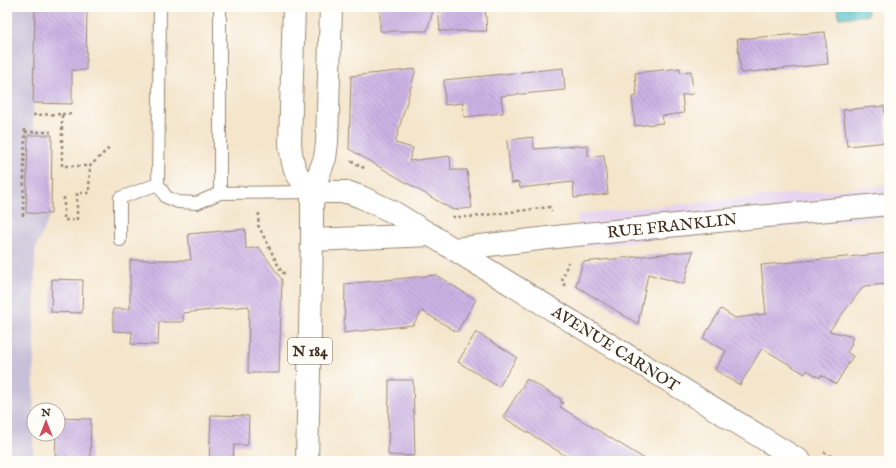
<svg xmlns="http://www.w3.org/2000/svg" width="896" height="468" viewBox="0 0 896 468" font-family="'IM FELL English',serif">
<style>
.built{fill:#e6d3f0}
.railway{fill:#c8c0d8}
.water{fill:url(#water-ripples);stroke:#487674}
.building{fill:url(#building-back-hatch)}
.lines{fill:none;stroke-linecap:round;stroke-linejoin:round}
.lane-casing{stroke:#988874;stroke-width:14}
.street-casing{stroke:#988874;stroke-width:24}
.secondary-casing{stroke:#988874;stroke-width:24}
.primary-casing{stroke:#988874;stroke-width:24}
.path{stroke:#988874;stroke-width:2.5;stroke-dasharray:3 3;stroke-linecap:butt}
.lane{stroke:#fff;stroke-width:12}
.street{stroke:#fff;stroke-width:22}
.secondary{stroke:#fff;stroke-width:22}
.primary{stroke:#fff;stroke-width:22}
.labels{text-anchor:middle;stroke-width:4;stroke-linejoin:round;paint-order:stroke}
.shield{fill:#fdfcf7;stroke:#75695f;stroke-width:1}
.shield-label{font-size:15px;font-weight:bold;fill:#3b2a1e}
.street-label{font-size:16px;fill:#3b2a1e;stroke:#fdfcf7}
</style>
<defs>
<pattern id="water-ripples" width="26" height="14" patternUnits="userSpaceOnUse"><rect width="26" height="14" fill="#55c3ca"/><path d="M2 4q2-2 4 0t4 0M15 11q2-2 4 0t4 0" fill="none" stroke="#489fa3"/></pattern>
<pattern id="building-back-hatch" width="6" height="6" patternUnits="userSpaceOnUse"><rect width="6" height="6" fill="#ccb3e5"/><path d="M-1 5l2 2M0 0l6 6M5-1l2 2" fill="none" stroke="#a792b9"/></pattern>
</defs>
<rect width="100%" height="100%" fill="#fdfcf7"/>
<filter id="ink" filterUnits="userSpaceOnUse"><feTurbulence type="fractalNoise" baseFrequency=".025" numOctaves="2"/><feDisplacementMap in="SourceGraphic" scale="8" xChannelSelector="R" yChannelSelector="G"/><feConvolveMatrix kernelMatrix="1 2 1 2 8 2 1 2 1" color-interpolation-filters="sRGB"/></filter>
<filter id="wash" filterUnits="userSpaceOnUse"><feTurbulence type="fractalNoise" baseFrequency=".012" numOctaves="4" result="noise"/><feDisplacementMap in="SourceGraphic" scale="16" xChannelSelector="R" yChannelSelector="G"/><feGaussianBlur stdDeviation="0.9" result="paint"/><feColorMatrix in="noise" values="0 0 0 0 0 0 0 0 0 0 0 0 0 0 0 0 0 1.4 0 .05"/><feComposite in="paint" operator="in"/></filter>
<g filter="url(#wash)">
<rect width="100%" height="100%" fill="#f4e5cb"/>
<path class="built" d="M 889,185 L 889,217 L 580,247 L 577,214 Z"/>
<path class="railway" d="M 7,7 L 35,7 L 33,128 L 52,128 L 51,214 L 35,250 L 33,461 L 7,461 Z"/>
<path class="water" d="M 837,7 L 867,7 L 868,15 L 839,18 Z"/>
<g id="blocks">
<path class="building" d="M 35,7 L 87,7 L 86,70 L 72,70 L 72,104 L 33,103 Z
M 380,7 L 434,7 L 427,31 L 380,31 Z
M 438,7 L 485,7 L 487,31 L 440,31 Z
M 825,32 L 828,64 L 741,73 L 737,39 Z
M 563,68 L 565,90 L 501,96 L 503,113 L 464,117 L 463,103 L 445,105 L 444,80 Z
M 680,68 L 680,72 L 691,71 L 693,94 L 682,95 L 684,113 L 662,116 L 663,123 L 635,126 L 632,97 L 637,96 L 635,73 Z
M 416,69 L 395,143 L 413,148 L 409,161 L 450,156 L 451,170 L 467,170 L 472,208 L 453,210 L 349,149 L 351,76 Z
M 884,106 L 888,142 L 847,146 L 843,110 Z
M 28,135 L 52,135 L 51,214 L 26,213 Z
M 533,137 L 534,149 L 588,145 L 588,156 L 604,155 L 608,194 L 574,198 L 573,182 L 520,188 L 519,182 L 511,183 L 507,140 Z
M 245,229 L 246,249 L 259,247 L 282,280 L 279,373 L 248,373 L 249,306 L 183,313 L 183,322 L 159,322 L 158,345 L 131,344 L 132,332 L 113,331 L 113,309 L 130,309 L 130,260 L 191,260 L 188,234 Z
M 693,251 L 684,284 L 648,274 L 638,324 L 576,286 L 583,262 Z
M 889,253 L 889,284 L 864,286 L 829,331 L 853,337 L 851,342 L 852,344 L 847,352 L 853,356 L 836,384 L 821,375 L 820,378 L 807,370 L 805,374 L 762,348 L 740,385 L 715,370 L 726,351 L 703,338 L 721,309 L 735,318 L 766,314 L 761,265 Z
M 436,275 L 476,300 L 457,332 L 422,311 L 413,325 L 344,333 L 345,284 Z
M 52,279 L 83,280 L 82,313 L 51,312 Z
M 476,332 L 517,357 L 499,387 L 458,362 Z
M 527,379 L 562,400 L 560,402 L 563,403 L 560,407 L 648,461 L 574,461 L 503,417 Z
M 389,380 L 413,380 L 415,456 L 388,455 Z
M 211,415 L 249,416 L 248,445 L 234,445 L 233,461 L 209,461 Z
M 58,418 L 91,419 L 90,461 L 55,461 L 56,434 L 58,434 Z"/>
</g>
</g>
<g filter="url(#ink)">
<use href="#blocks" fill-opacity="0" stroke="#988874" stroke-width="1"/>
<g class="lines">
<g class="lane-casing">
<path id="lane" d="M 160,7 L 158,184 L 166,197 L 178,202 L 197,203 L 220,193
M 220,7 L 220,193 L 312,192
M 120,240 L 120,198 L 158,184"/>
</g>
<g class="street-casing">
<path id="street" d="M 455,249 L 565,236 L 889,204"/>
</g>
<g class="secondary-casing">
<path id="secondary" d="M 312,192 L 347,192 L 361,197 L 393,212 L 800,461
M 312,240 L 432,235"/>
</g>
<g class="primary-casing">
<path id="primary" d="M 294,7 L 290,143 C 292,166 295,176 312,192
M 307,461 L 312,240 L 312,192 L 325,158 L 327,143 L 331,7"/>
</g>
<path class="path" d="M 62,114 L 72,114
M 33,115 L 62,114 L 62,166 L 90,166 L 110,147
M 25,132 L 51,132
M 351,161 L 366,169
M 64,197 L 64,220 L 77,220 L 77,193 L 89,193 L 90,166
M 259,213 L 258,225 L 282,273 L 285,273
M 23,216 L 25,128
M 452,217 L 470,217 L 550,207 L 552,211
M 565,286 L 562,281 L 568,262
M 824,452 L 839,461"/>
<use href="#lane" class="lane"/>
<use href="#street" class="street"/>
<use href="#secondary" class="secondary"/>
<use href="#primary" class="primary"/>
</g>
</g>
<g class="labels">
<rect class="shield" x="288" y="338" width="44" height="26" rx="3"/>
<g class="shield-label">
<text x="310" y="356">N 184</text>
</g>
<g class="street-label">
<text transform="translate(672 225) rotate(-6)" y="6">RUE FRANKLIN</text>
<text transform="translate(616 348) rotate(32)" y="6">AVENUE CARNOT</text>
</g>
</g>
<rect width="896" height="468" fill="none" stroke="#fdfcf7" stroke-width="24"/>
<g transform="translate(46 422)"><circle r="19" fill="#fdfcf7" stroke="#afa8a0"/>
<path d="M0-3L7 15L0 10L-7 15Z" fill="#d1495b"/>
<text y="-6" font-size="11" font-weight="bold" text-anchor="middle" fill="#3b2a1e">N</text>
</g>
</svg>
